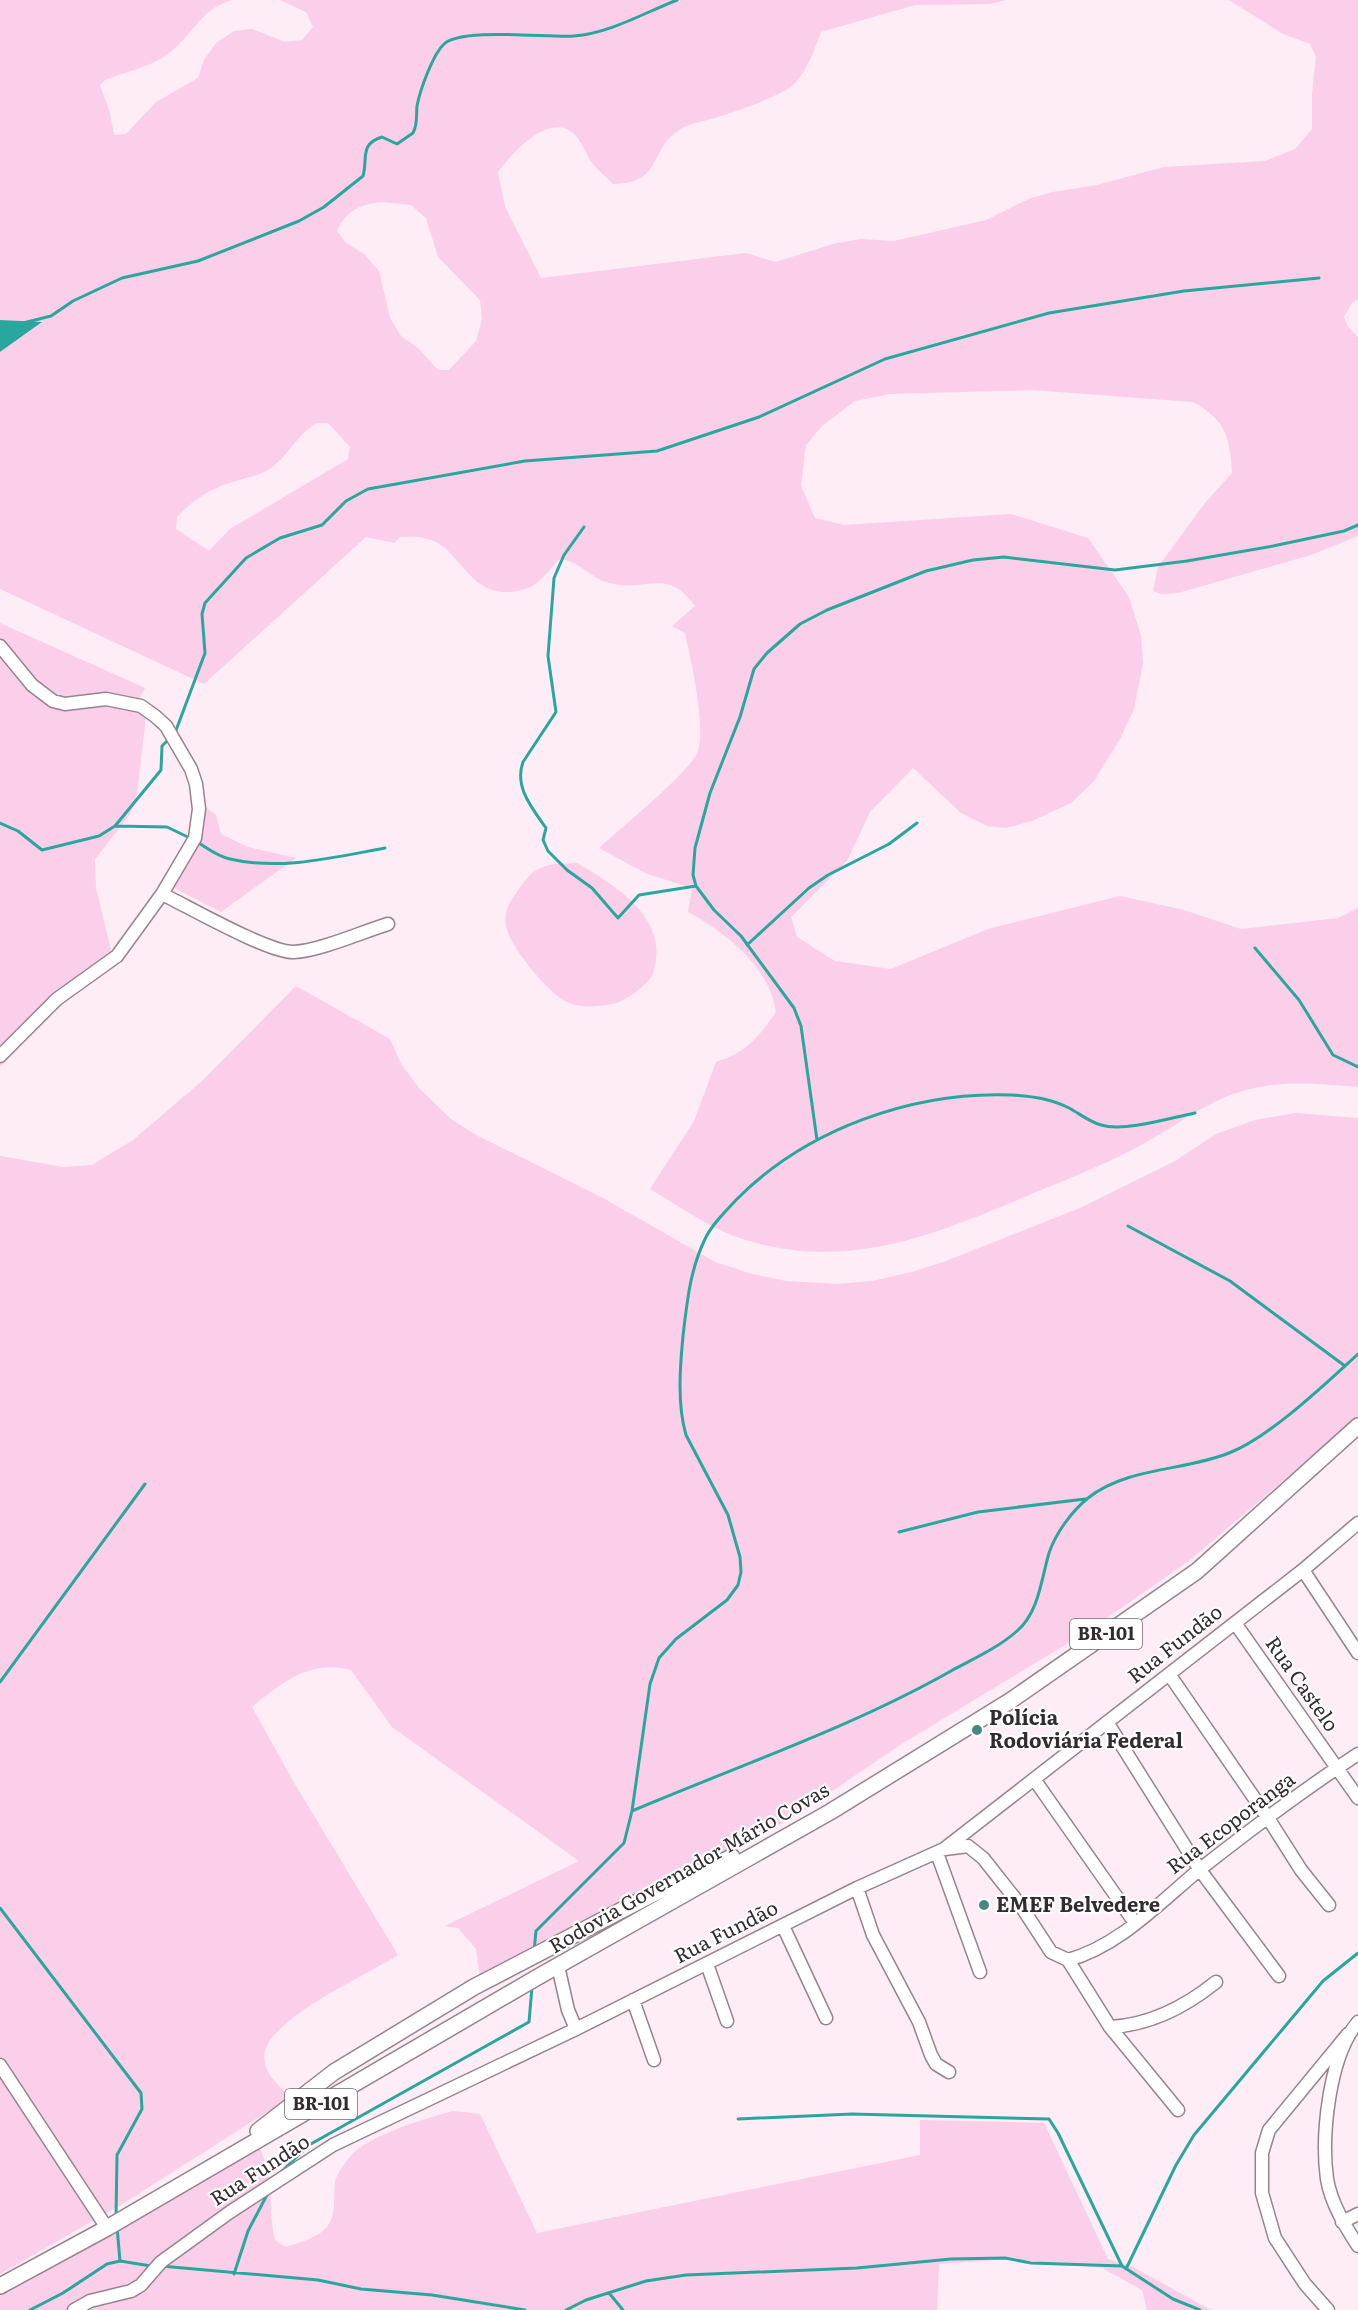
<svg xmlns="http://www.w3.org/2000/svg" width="1358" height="2310" viewBox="0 0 1358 2310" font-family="Literata,serif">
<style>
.green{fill:#fbcee9;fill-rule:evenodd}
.water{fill:#2aa79c}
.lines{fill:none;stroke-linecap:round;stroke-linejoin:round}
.stream{stroke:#2aa79c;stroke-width:3}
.minor-casing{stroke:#95848e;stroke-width:15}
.major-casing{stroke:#95848e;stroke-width:18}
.minor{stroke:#fff;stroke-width:12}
.major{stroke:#fff;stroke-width:15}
.poi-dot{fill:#448a82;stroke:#fff;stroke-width:2}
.labels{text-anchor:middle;stroke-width:4.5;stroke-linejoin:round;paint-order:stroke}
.shield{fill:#fff;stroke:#706b6d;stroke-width:1.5}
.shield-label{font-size:18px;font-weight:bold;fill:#322b2f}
.street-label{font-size:20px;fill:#322b2f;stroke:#fff}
.poi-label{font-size:20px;font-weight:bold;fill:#322b2f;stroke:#fff;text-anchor:start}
</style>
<rect width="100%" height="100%" fill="#feecf6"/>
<path class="green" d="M 0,0 L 232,0 C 200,8 191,39 165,56 C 147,68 125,72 105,80 L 100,85 L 110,113 L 114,135 L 126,134 L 156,102 L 198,78 L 204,60 L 216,43 L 234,31 L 252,29 L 285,42 L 302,40 L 313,27 L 306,12 L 280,0 L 1006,0 L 990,4 L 915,5 L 821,32 C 814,51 808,69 794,84 C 784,95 734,112 718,117 C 706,121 689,123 679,130 C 648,150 664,183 613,184 C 607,178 599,171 593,164 C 586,156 582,140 573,133 C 548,112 511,154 498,172 L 505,207 L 541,278 L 746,253 L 775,262 L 837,243 L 861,239 L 894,241 L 986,220 L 1031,198 L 1053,192 L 1097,185 L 1164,167 L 1265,161 L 1295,149 L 1312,129 L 1312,94 L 1316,57 L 1310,44 L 1283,34 L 1229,0 L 1358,0 L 1358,299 L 1352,303 L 1344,317 L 1348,327 L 1358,337 L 1358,536 L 1311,555 L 1178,593 L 1161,594 L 1153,591 L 1158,567 L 1205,503 L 1232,473 C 1230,437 1226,420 1193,402 L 1032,390 L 890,394 L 855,401 L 822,426 L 806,445 L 801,486 L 815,518 L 844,525 L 1011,514 L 1088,538 L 1129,597 L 1141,636 L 1143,663 L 1134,709 L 1120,739 L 1094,781 L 1071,803 L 1032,821 L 1006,828 L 987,826 L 961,813 L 913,768 L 870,812 L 847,861 L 791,917 L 797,937 L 835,961 L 891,969 L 988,929 L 1120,896 L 1184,910 L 1241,929 L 1338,918 L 1358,908 L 1358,1087 C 1321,1084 1287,1080 1250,1089 C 1214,1098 1188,1117 1157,1136 C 1119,1159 1075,1176 1034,1193 C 939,1233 850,1272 746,1240 C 712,1230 681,1207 650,1189 L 694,1121 L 716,1062 C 746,1053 758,1038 776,1012 C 770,967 726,933 688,912 L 692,888 L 647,874 L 599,848 C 618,830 692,771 698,751 C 706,725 691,661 685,633 L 672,626 L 695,606 C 666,566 647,593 610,583 C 591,579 580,561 560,559 C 552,566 545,576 537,583 C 531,588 519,591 511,592 C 467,595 461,548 428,539 C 419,536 408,537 400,537 L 394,543 L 366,537 L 204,684 L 0,589 L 0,352 L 41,323 L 0,320 ZM 381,202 L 411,205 L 426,218 L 438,257 L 480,300 L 482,319 L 476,341 L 449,370 L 438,370 L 418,348 L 401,336 L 390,318 L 379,271 L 364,254 L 345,242 L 337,231 C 347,210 359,205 381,202 ZM 317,423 L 328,423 L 350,447 L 348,459 L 230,529 L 209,551 L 176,529 L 177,517 C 192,500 213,487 236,481 C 248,477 260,476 271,468 C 289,455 297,434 317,423 Z
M 0,623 L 145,688 L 138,701 L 146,716 L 137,794 L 131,813 L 95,859 L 96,888 L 115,967 C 60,980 39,1032 0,1067 Z
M 203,805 L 216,815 L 221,834 L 248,847 L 296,858 L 221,912 L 170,886 L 204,832 Z
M 577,863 C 611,883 662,913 656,959 C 654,970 654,976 646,983 C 636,993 622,1003 607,1005 C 592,1007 577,1008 563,1000 C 547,991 507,943 506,925 C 504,911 509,903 517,892 C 535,864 545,864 577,863 Z
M 296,986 L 390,1039 L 401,1064 L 419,1088 L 451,1119 L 476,1135 L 603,1198 L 715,1262 L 752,1274 L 786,1281 L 837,1284 L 872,1281 L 912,1272 L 946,1261 L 1080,1208 L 1175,1161 L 1216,1134 L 1255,1120 L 1295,1113 L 1358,1118 L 1358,1417 L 1189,1561 L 1085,1633 L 900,1745 L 800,1813 L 482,1992 L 476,1949 L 458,1928 L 445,1926 L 579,1861 L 392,1727 L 351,1670 C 311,1659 282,1682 252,1707 L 293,1781 L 398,1955 C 369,1974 266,2019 264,2056 C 264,2071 274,2081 284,2091 L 297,2093 L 124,2203 L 0,2274 L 0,1156 L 64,1167 L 92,1165 L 133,1140 L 202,1081 Z
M 453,2111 L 480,2114 L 537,2233 L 920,2155 L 920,2120 L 1044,2123 L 1108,2259 L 1133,2267 L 1211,2310 L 1147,2310 L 1142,2290 L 1102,2268 L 1010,2259 L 939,2264 L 937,2310 L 0,2310 L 0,2295 L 258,2145 C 277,2181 266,2202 275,2240 L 286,2247 C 298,2243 318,2238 327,2227 C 337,2214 333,2196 335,2182 C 336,2175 344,2164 349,2158 C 367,2135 425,2119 453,2111 Z"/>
<path class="water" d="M 0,320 L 42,322 L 0,352 Z"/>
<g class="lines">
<path class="stream" d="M 23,323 L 51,316 L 73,301 L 122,278 L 198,261 L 299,221 L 324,207 L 363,176 C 368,159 359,144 382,137 L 397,144 L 413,133 C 418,124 416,115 417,106 C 420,90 433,54 444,44 C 461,27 549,38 574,36 C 610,33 644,13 677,0
M 584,527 L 564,555 L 554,578 L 548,656 L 556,712 L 523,762 C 514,787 532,808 546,828 L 543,840 L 548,851 L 567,870 L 592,888 L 618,918 L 639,895 L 696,886
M 175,733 L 205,653 L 202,614 L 205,603 L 246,558 L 280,538 L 322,525 L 346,501 L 368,489 L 525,461 L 657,451 L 759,417 L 885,359 L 1049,313 L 1184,291 L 1319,278
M 0,823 L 18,831 L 42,850 L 99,836 L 115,826 L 161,770 L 162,746 L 170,738
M 115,826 L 167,827 L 192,839
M 197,842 C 207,848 218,857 230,859 C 280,871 336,857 385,848
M 747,945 L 809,888 L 828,875 L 889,844 L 917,823
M 1255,948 L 1299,1000 L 1333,1055 L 1358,1067
M 817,1140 L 801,1026 L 794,1008 L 741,936 L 714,910 L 696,886 L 693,875 L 695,848 L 710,793 L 740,717 L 754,669 L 767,653 L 800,624 L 827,610 L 926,571 L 973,560 L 1004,557 L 1115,570 L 1187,561 L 1273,546 L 1344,531 L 1358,525
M 1128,1226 L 1230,1281 L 1345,1366
M 899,1532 L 978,1512 L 1085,1499
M 0,1682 L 145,1484
M 632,1811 C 738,1766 850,1728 951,1671 C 973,1659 998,1648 1017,1631 C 1039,1612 1041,1580 1049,1553 C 1056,1533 1071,1512 1088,1498 C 1127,1467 1185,1471 1229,1453 C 1270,1437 1325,1384 1358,1354
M 0,1908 L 141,2093 L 142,2109 L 117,2155 L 116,2218
M 534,1951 L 536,1931 L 624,1843 L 632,1811 L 650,1684 L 659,1658 L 676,1639 L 727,1600 L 738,1585 L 741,1572 L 740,1557 L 728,1515 L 686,1435 C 677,1404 680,1367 683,1336 C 687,1302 690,1270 705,1239 C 712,1224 725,1212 736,1200 C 806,1129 913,1091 1012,1095 C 1032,1096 1052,1099 1069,1108 C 1080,1114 1090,1122 1101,1125 C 1125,1132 1170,1118 1195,1113
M 738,2119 L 852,2114 L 1049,2119 L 1058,2133 L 1122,2266
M 279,2174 L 309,2145 L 529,2022 L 532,1987
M 117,2227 L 120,2261
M 161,2266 L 318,2280 L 361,2289 L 432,2295 L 525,2310
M 1126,2269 L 1176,2165 L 1194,2135 L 1323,1981 L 1358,1953
M 234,2274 L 248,2231 L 268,2193
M 609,2293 L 623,2310
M 30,2310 L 63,2293 L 107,2264 L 120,2261 L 151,2266
M 566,2310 L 586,2300 L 646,2281 L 686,2275 L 857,2268 L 951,2259 L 1005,2258 L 1031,2263 L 1122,2266 L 1173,2299 L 1200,2310"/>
<g class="minor-casing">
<path id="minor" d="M 0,646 L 32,685 L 53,701 L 65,704 L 106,699 L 141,706 L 155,716 L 166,726 L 191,769 L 196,784 L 199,809 L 195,838 L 162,894 L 117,956 L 57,999 L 0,1056
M 162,894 C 189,907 269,953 294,952 C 319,951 362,932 388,924
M 1303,1570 L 1358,1653
M 1235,1623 L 1358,1798
M 1169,1674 L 1268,1818 L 1301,1870 L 1329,1905
M 1107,1722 L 1200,1870 L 1279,1976
M 1034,1779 L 1135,1923
M 945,1849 L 968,1846 L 983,1858 L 1021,1906 L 1051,1952 L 1068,1960 L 1110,2027 L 1178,2110
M 937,1853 L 980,1972
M 857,1888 L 873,1935 L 919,2022 L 931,2055 L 936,2064 L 949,2072
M 783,1926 L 826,2018
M 1068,1960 C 1119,1946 1159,1903 1199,1870 C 1250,1830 1303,1790 1358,1754
M 707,1964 L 727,2021
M 558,1966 L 568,2010 L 576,2029
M 633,2000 L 654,2060
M 1358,2022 C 1329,2056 1321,2135 1327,2179 C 1331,2203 1345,2226 1358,2246
M 1110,2027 C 1150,2025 1185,2007 1216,1982
M 0,2065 L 107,2228
M 1342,2222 L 1358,2214
M 74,2310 L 90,2301 L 131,2291 L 141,2285 L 161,2262 L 230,2212 L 333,2145 L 576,2029 L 857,1888 L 944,1849 L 1303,1570 L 1358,1523
M 1328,2310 L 1305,2284 L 1275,2238 L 1262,2193 L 1262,2153 L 1269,2130 L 1348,2034"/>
</g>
<g class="major-casing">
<path id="major" d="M 258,2131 L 334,2072 L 474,1987 L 649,1896 L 732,1857
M 0,2286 L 107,2228 L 536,1978 L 830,1812 L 1010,1701 L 1197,1571 L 1358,1426"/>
</g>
<use href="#minor" class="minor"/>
<use href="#major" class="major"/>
</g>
<g class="poi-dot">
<circle cx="977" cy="1730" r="6"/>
<circle cx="984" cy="1905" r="6"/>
</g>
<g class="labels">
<g class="shield">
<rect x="1070" y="1619" width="72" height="30" rx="4.5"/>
<rect x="285" y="2089" width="72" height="30" rx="4.5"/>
</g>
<g class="shield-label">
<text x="1106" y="1640">BR-101</text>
<text x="321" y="2110">BR-101</text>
</g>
<g class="street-label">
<text transform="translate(1175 1644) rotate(-38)" y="7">Rua Fundão</text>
<text transform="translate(1302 1684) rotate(55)" y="7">Rua Castelo</text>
<text transform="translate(1231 1823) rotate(-37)" y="7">Rua Ecoporanga</text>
<text transform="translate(689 1868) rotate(-30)" y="7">Rodovia Governador Mário Covas</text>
<text transform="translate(726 1932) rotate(-27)" y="7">Rua Fundão</text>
<text transform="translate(260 2170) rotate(-33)" y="7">Rua Fundão</text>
</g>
<g class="poi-label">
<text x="989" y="1725">Polícia<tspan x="989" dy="23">Rodoviária Federal</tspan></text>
<text x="996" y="1912">EMEF Belvedere</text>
</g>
</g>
</svg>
